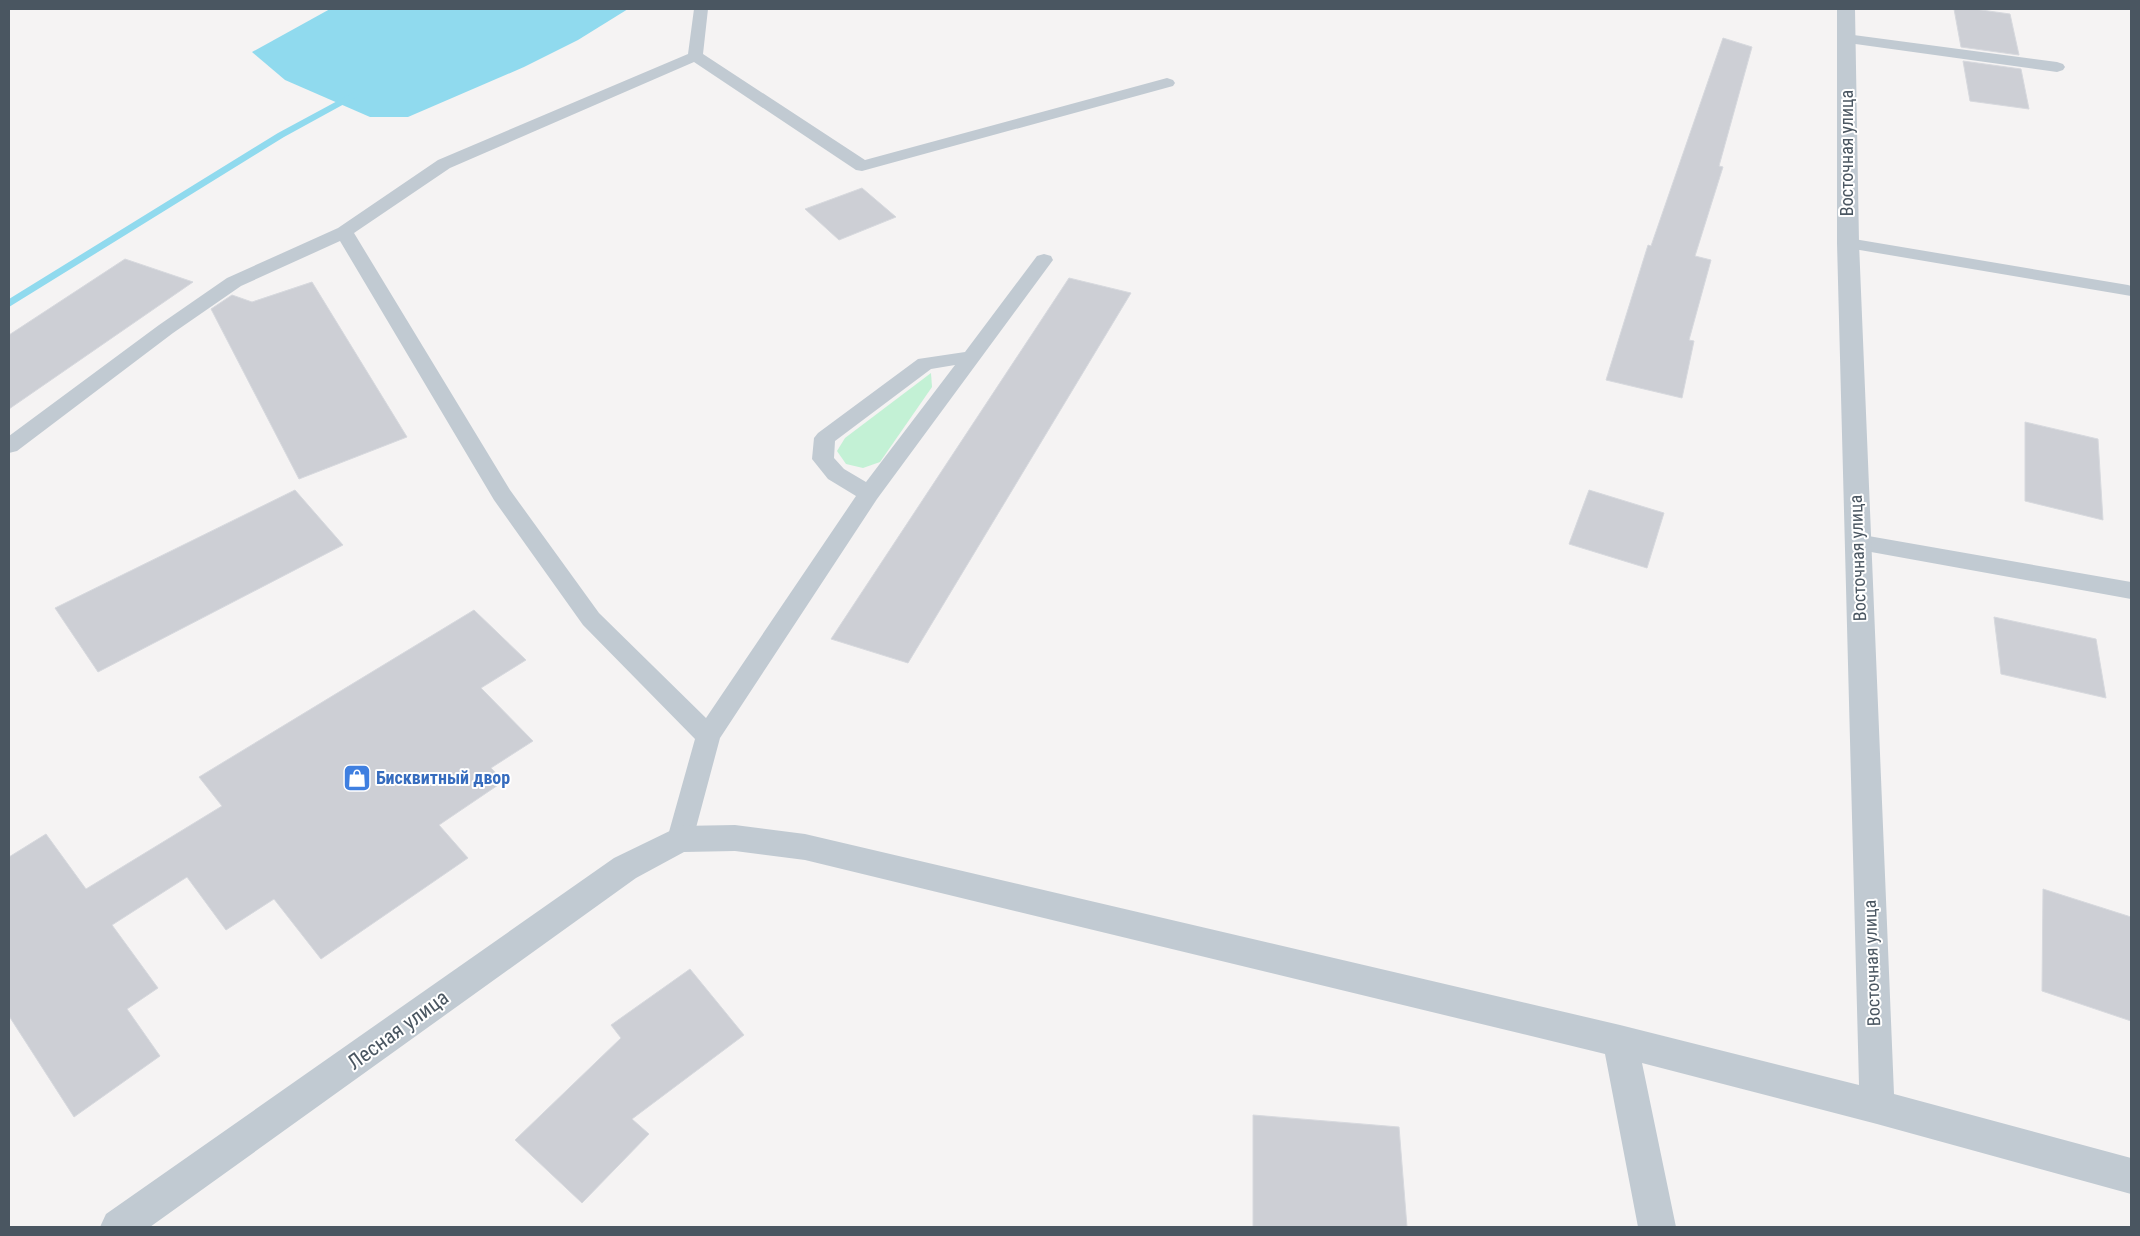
<svg xmlns="http://www.w3.org/2000/svg" width="2140" height="1236" viewBox="0 0 2140 1236" font-family="'Roboto Condensed',sans-serif">
<style>
.green{fill:#c3f1d5}
.water{fill:#90daee}
.lines{fill:none;stroke-linecap:round;stroke-linejoin:round}
.stream{fill:#90daee;fill-rule:evenodd}
.building{fill:#cdcfd5;stroke:#d7d9de}
.lane{fill:#c1cad2;fill-rule:evenodd}
.street{fill:#c1cad2;fill-rule:evenodd}
.labels{text-anchor:middle;stroke-width:4;stroke-linejoin:round;paint-order:stroke}
.street-label{font-size:18px;fill:#4a5661;stroke:#fff}
.shop-label{font-size:18px;font-weight:bold;fill:#366cbe;stroke:#fff;text-anchor:start}
.near-street-label{font-size:21px;fill:#4a5661;stroke:#fff}
</style>
<rect width="100%" height="100%" fill="#f5f3f3"/>
<path class="green" d="M 931,373 L 932,387 L 880,462 L 863,468 L 846,464 L 837,451 L 845,438 Z"/>
<path class="water" d="M 330,9 L 628,9 L 578,40 L 524,67 L 408,117 L 370,117 L 285,80 L 252,52 Z"/>
<g class="lines">
<path class="stream" d="M 354,92 L 359,95 L 357,97 L 284,137 L 9,307 L 9,299 L 278,133 Z"/>
</g>
<path class="building" d="M 1954,9 L 1974,9 L 2010,14 L 2019,55 L 1961,47 Z
M 1723,38 L 1752,47 L 1719,166 L 1723,167 L 1695,256 L 1711,260 L 1689,340 L 1694,341 L 1682,398 L 1606,380 L 1648,245 L 1651,246 Z
M 1963,61 L 2021,69 L 2029,109 L 1970,101 Z
M 862,188 L 896,217 L 839,240 L 805,209 Z
M 125,259 L 193,282 L 9,409 L 9,335 Z
M 1069,278 L 1131,293 L 908,663 L 831,639 Z
M 312,282 L 407,437 L 299,479 L 211,309 L 232,295 L 252,302 Z
M 2025,422 L 2098,439 L 2103,520 L 2025,501 Z
M 295,490 L 343,545 L 98,672 L 55,608 Z
M 1589,490 L 1664,513 L 1647,568 L 1569,544 Z
M 474,610 L 526,660 L 481,688 L 533,741 L 491,768 L 504,781 L 439,825 L 468,858 L 321,959 L 274,899 L 226,930 L 187,877 L 112,925 L 158,988 L 127,1009 L 160,1056 L 74,1117 L 9,1016 L 9,857 L 46,834 L 86,889 L 222,806 L 199,777 Z
M 1994,617 L 2096,639 L 2106,698 L 2001,674 Z
M 2043,889 L 2131,917 L 2131,1021 L 2042,991 Z
M 690,969 L 744,1035 L 632,1119 L 649,1134 L 582,1203 L 515,1140 L 621,1038 L 611,1025 Z
M 1253,1115 L 1399,1127 L 1407,1227 L 1253,1227 Z"/>
<g class="lines">
<path class="lane" d="M 694,9 L 708,9 L 703,54 L 865,160 L 1167,78 L 1173,80 L 1175,83 L 1173,86 L 862,171 L 856,170 L 694,62 L 450,168 L 354,233 L 510,490 L 599,613 L 706,718 L 856,496 L 828,479 L 812,459 L 814,438 L 818,433 L 918,359 L 965,352 L 1037,256 L 1044,254 L 1051,256 L 1053,260 L 877,499 L 720,738 L 693,839 L 690,847 L 680,850 L 670,847 L 667,839 L 695,739 L 583,625 L 494,500 L 340,241 L 241,286 L 173,333 L 17,451 L 9,453 L 9,436 L 159,325 L 227,278 L 338,228 L 438,160 L 688,54 ZM 955,365 L 866,482 L 844,469 L 834,458 L 835,441 L 931,369 Z
M 1846,34 L 2057,62 L 2063,64 L 2065,67 L 2063,70 L 2057,72 L 1841,42 L 1838,39 L 1841,36 Z
M 1848,238 L 2128,285 L 2131,286 L 2131,296 L 1842,247 L 1839,243 L 1842,239 Z
M 1857,534 L 2131,582 L 2131,599 L 1849,548 L 1846,542 L 1849,536 Z"/>
<path class="street" d="M 1837,9 L 1855,9 L 1859,243 L 1894,1094 L 2131,1158 L 2131,1194 L 1877,1124 L 1642,1063 L 1676,1227 L 1638,1227 L 1605,1054 L 805,860 L 735,851 L 684,852 L 636,878 L 150,1227 L 100,1227 L 106,1214 L 614,858 L 680,826 L 735,825 L 805,834 L 1620,1025 L 1859,1085 L 1837,243 Z"/>
</g>
<defs>
<g id="shop-square" transform="scale(1.4375)"><rect x="-9" y="-9" width="18" height="18" rx="4" fill="#3f7fe0" stroke="#fff"/><path d="M-5-2.5h2.3a2.7 3.5 0 0 1 5.4 0H5L5.5 6h-11ZM-1.5-2.5h3a1.5 2.3 0 0 0-3 0Z" fill="#fff"/></g>
</defs>
<g fill-rule="evenodd">
<use href="#shop-square" x="357" y="778"/>
</g>
<g class="labels">
<g class="street-label">
<text transform="translate(1847 153) rotate(-90)" y="6">Восточная улица</text>
<text transform="translate(1858 558) rotate(-92)" y="6">Восточная улица</text>
<text transform="translate(1872 963) rotate(-92)" y="6">Восточная улица</text>
</g>
<g class="shop-label">
<text x="376" y="784">Бисквитный двор</text>
</g>
<g class="near-street-label">
<text transform="translate(398 1030) rotate(-36)" y="7">Лесная улица</text>
</g>
</g>
<rect width="2140" height="1236" fill="none" stroke="#4a5661" stroke-width="20"/>
</svg>
